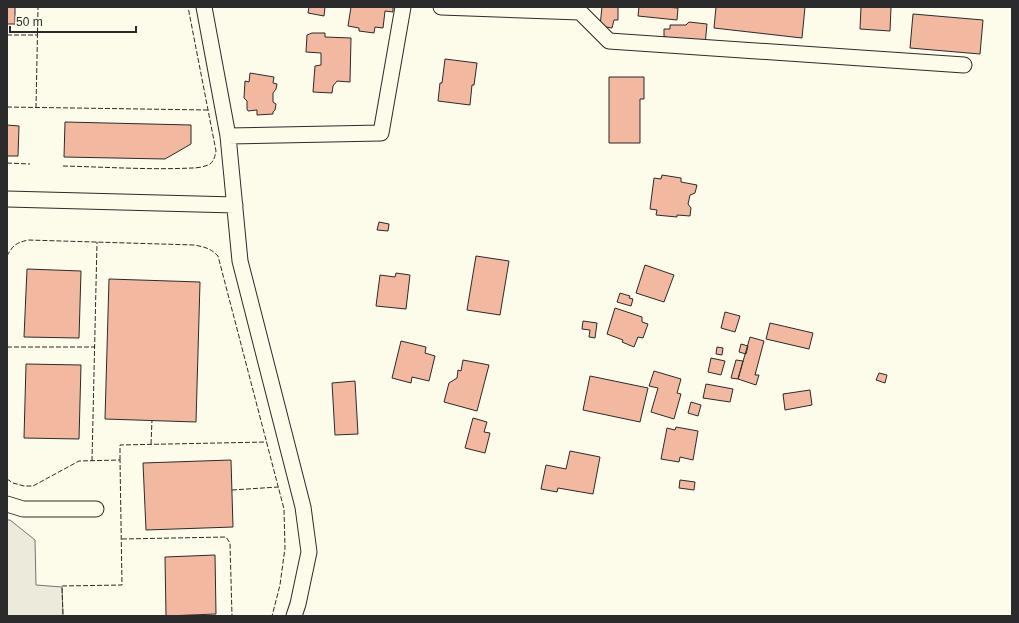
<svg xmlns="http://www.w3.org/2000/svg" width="1019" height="623" viewBox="0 0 1019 623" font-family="Arial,sans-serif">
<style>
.green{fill:#ecebdb;stroke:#74746e}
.building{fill:#f2b8a0;stroke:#2b2b2b}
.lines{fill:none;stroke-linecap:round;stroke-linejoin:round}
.minor-casing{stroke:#2b2b2b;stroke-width:17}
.minor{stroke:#fdfbea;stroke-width:15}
.fence{stroke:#2b2b2b;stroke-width:1;stroke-dasharray:5 2;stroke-linecap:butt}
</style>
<rect width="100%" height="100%" fill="#fdfbea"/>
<path class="green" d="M 7,520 L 10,520 L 35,540 L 36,585 L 62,587 L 63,616 L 7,616 Z"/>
<path class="building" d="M 7,7 L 15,7 L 15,24 L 7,24 Z
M 309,7 L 325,7 L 324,16 L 308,13 Z
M 351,7 L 393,7 L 393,12 L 385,11 L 383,28 L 375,27 L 374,33 L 359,31 L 359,28 L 348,26 Z
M 602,7 L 618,7 L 618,20 L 614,20 L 612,28 L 600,26 Z
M 639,7 L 664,7 L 678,8 L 677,20 L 638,16 Z
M 716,7 L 805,7 L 802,38 L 714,28 Z
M 861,7 L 891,7 L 890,31 L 860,29 Z
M 913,14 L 983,20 L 980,54 L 910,48 Z
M 689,22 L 707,24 L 705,45 L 667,41 L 667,37 L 664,37 L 664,29 L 670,29 L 670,25 L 686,25 Z
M 312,33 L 325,33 L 325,37 L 351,38 L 350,82 L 337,81 L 333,86 L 332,93 L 313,92 L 315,66 L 321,65 L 321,53 L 306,52 L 307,35 Z
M 445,59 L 477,63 L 474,85 L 472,85 L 470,105 L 438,101 L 440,83 L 442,83 Z
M 250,73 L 274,77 L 273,83 L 277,84 L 276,89 L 273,93 L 273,102 L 276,104 L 275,110 L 273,112 L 273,114 L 257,115 L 257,110 L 248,111 L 247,109 L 247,101 L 244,98 L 245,81 L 249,82 Z
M 609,77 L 644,77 L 644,99 L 640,99 L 640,143 L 609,143 Z
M 65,122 L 191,125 L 191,144 L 165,159 L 64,157 Z
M 7,125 L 19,126 L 18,156 L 7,156 Z
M 662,175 L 681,178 L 681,182 L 697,185 L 695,193 L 690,195 L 688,204 L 691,208 L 690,216 L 677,215 L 677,217 L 656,215 L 657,210 L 650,209 L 654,178 L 661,179 Z
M 379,222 L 389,224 L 388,231 L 377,230 Z
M 476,256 L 509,261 L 500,315 L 467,310 Z
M 645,265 L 674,275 L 664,302 L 636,293 Z
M 27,269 L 81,271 L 79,338 L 24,337 Z
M 396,273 L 410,275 L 406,309 L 376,306 L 380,275 L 395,277 Z
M 109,279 L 200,282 L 196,422 L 105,419 Z
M 620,293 L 630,296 L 629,298 L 633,299 L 631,306 L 617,302 Z
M 615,308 L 642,317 L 642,322 L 648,324 L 643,338 L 638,337 L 634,347 L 622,342 L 623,340 L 607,334 Z
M 725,312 L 740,316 L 735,332 L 721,328 Z
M 583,321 L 597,323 L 595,338 L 589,337 L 590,330 L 582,329 Z
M 770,323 L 813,333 L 809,349 L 766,339 Z
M 750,337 L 764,341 L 755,375 L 759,375 L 756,385 L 738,379 Z
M 401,341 L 426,347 L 425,353 L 435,356 L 429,381 L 412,377 L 411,383 L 392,378 Z
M 741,344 L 748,346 L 746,354 L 739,352 Z
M 717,347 L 723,348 L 722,355 L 716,354 Z
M 711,358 L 725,361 L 721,375 L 708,372 Z
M 463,360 L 489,365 L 477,411 L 444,402 L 449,383 L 457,378 L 458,370 L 461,371 Z
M 736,360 L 743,361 L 738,379 L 731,378 Z
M 26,364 L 81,365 L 79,439 L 24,438 Z
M 654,371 L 681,379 L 677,393 L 681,394 L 674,419 L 651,412 L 658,388 L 649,386 Z
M 879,373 L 887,375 L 885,383 L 876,380 Z
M 590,376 L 648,388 L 640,422 L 583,410 Z
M 355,381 L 358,434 L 335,435 L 332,383 Z
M 706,384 L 733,389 L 730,402 L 703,398 Z
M 810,390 L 812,405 L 785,410 L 783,394 Z
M 691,402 L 701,405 L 698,416 L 688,413 Z
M 473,418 L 487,422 L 484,432 L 490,433 L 485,453 L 465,448 Z
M 676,427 L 698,431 L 693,460 L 680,457 L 679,462 L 661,459 L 667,428 L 675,430 Z
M 570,451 L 600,457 L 593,494 L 558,488 L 557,492 L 541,489 L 546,465 L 566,469 Z
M 231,460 L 233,527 L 146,530 L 143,463 Z
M 680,480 L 695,482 L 694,490 L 679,488 Z
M 215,555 L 216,614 L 166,616 L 165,557 Z"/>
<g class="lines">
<g class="minor-casing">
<path id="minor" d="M 204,7 L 228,136 L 240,261 L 303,507 L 309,552 L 298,604 L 294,616
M 441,7 L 580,12 L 609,41 L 964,65
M 228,136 L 381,133 L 403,7
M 7,199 L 235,205
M 7,504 L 23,509 L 96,509"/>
</g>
<use href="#minor" class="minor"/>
<path class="fence" d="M 169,7 L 188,7
M 7,35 L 37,35
M 7,107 L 208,110
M 36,108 L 38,7
M 7,163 L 30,164
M 63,166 C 106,167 149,170 192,168 C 197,168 205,167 210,164 C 214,161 215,156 216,151 L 188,7
M 7,256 C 13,245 16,243 28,240 L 194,245 C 205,247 210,248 218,256 L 284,509 L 285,548 L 280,585 L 272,616
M 7,347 L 95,347
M 151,444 L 152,420
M 120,460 L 120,445 L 267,442
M 92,461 L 97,242
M 7,479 L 13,483 L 24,486 L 33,486 L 79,461 L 120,460 L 122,585 L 62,586 L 63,616
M 232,490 L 278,487
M 122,539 L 226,537 L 230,543 L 232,616"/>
</g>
<rect width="1019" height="623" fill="none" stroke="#2b2b2b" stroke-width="16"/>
<path d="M10 26v6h126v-6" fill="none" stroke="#2b2b2b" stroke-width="2"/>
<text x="16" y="26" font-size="12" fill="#2b2b2b" stroke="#fdfbea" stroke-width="3" paint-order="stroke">50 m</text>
</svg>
